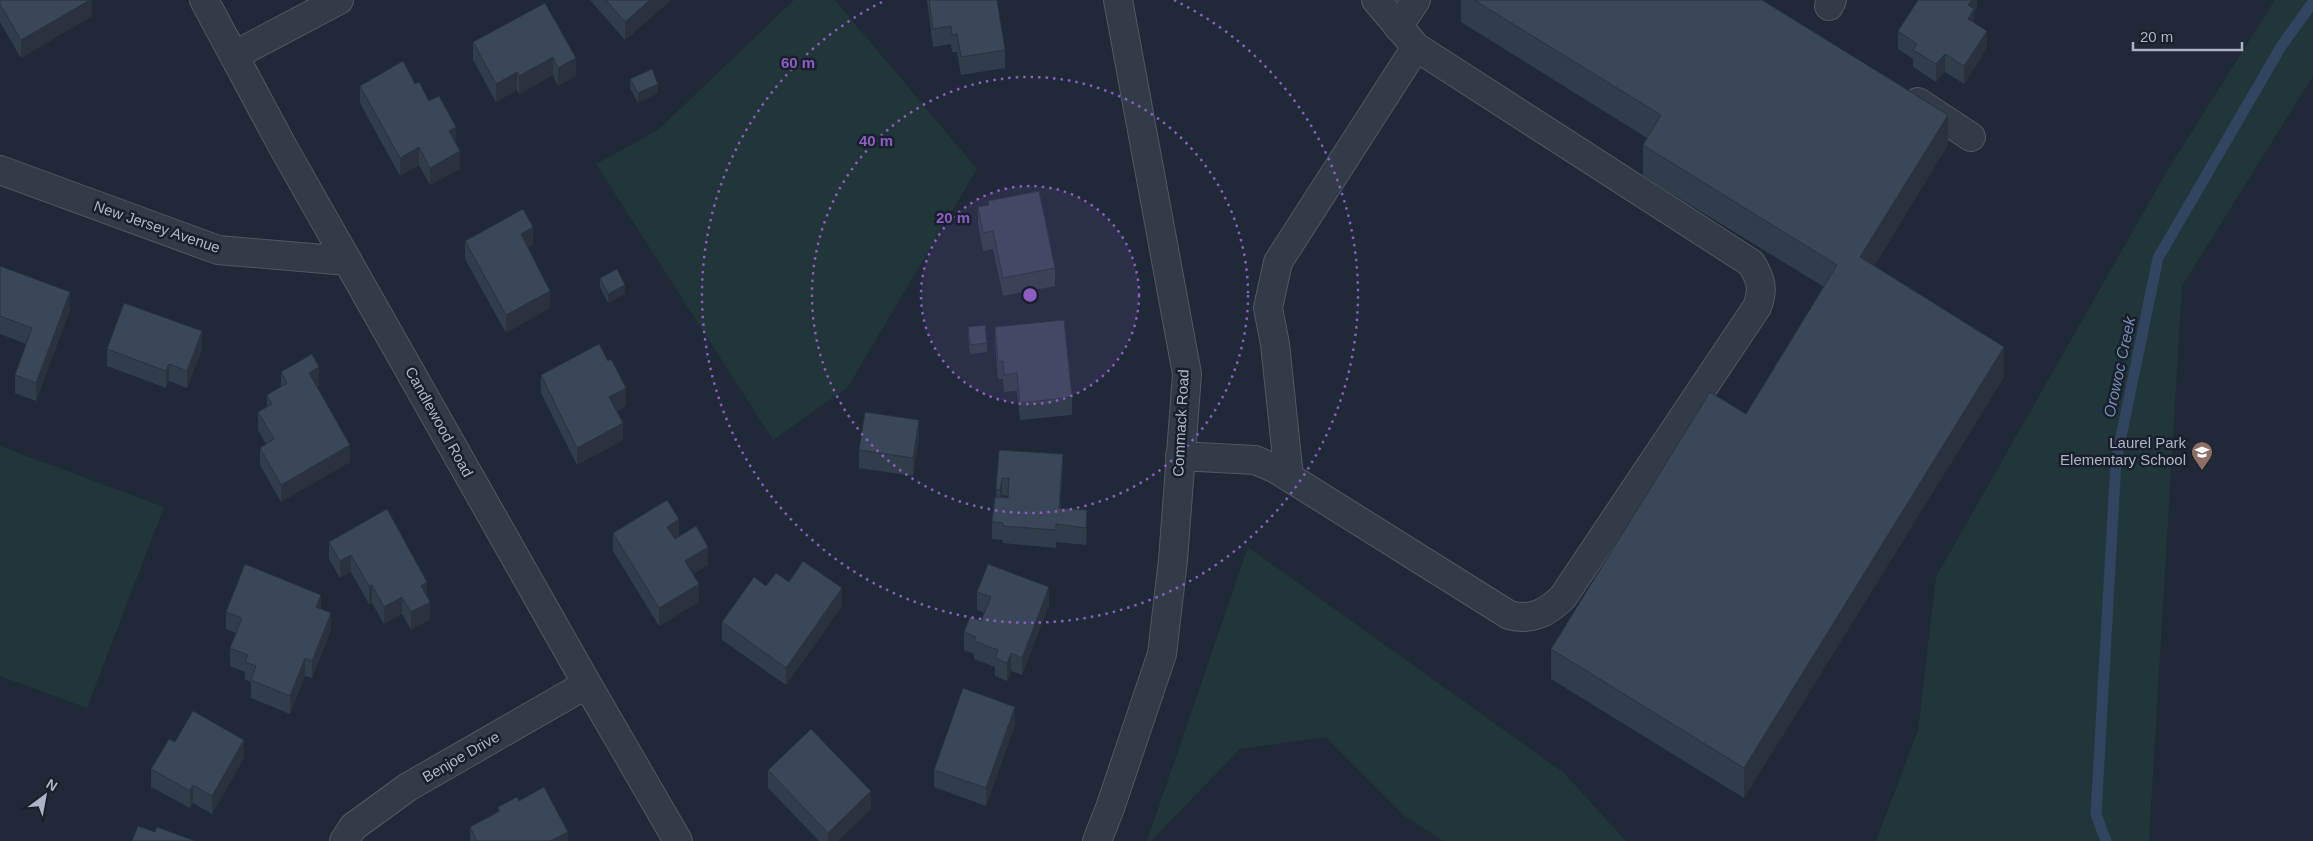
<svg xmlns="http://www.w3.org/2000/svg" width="2313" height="841" viewBox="0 0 2313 841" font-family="Helvetica,sans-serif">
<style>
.green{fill:#203639}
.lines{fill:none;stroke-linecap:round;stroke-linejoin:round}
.stream{stroke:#314460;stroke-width:11}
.minor-casing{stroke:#505866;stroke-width:30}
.minor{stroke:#323b48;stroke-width:28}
.wall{fill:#323d4c;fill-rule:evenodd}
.shaded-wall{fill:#29323e}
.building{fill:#3a4758;stroke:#29323e}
.ring{fill:none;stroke:#8c5cc1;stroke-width:2.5;stroke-dasharray:2.5 5}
.labels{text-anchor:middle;stroke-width:5;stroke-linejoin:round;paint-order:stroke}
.street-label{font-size:15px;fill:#acb5c5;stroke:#18202d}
.poi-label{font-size:15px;fill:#acb5c5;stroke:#18202d;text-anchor:end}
.water-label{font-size:16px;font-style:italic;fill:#738bb0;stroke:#18202d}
.centre{fill:#8c5cc1;stroke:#18202d;stroke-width:2.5}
.ring-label{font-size:15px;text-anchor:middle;font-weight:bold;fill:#8c5cc1;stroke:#18202d;stroke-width:5;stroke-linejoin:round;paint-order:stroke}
</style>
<rect width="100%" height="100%" fill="#1f2938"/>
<path class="green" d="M 794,0 L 835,0 L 977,169 L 848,387 L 773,440 L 596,164 L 658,130 Z
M 2275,0 L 2313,0 L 2313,76 L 2182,286 L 2149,841 L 1876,841 L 1918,730 L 1936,577 L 2167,171 Z
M 0,446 L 164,507 L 87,708 L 0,676 Z
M 1248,547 L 1564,773 L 1626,841 L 1444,841 L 1406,817 L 1326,737 L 1240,749 L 1151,841 L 1147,841 Z"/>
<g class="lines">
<path class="stream" d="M 2106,841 L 2096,814 L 2116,461 L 2158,258 L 2282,45 L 2313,2"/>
<g class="minor-casing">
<path id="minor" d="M 204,0 L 283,147 L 587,684 L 678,841
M 1829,6 L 1832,0
M 1398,27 L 1416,0
M 235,55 L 339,0
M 1918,102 L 1971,137
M 0,170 L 218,250 L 348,261
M 1180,456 L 1255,460 L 1276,469 L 1509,615 C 1531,621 1547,613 1563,597 L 1757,307 C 1764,289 1761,279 1751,263 L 1416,47 L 1376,0
M 1289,477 L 1275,344 L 1268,308 L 1278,262 L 1416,47
M 344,841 L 353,827 L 408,787 L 587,684
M 1097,841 L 1110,808 L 1162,654 L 1173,560 L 1187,374 L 1118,0"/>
</g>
<use href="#minor" class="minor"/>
</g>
<path class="wall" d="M 0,0 L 92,0 L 92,16 L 21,58 L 0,22 Z
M 590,0 L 671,0 L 625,40 Z
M 927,0 L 997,0 L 1005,50 L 1005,68 L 961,75 L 957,52 L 952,52 L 951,44 L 933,47 Z
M 1461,0 L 1762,0 L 1948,145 L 1874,266 L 2004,377 L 1744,798 L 1551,679 L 1551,649 L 1746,414 L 1824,287 L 1643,176 L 1643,145 L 1647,138 L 1461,22 Z
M 1977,0 L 1977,8 L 1974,13 L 1974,23 L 1987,48 L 1964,84 L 1945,72 L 1936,82 L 1913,67 L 1913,59 L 1898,49 L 1898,31 Z
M 545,3 L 576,76 L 558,86 L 553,75 L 519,94 L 517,90 L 496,102 L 473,60 L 473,42 Z
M 630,79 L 658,93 L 638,103 L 630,88 Z
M 415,84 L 429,101 L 456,143 L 460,169 L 430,185 L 419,165 L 400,176 L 360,103 L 360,86 Z
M 988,201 L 1055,268 L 1055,286 L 1003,296 L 993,249 L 983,251 L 978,224 L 978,207 L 988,205 Z
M 465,241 L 533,245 L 528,247 L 550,308 L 506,333 L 465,259 Z
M 0,266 L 70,310 L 36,401 L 15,393 L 15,375 L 26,344 L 0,334 Z
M 600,278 L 625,294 L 608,303 L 600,287 Z
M 968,327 L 987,343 L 987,352 L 970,354 L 968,336 Z
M 995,327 L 1072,397 L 1072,415 L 1020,420 L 1017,391 L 1004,392 L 1003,379 L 998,379 L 995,344 Z
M 107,349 L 202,349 L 187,388 L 169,381 L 166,388 L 107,366 Z
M 281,372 L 319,385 L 317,386 L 350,462 L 281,502 L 260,465 L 260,448 L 266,444 L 258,430 L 258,412 L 267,408 L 267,395 L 281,387 Z
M 541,375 L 626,406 L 617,411 L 623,440 L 577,465 L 541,393 Z
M 919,438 L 913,476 L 859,468 L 859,450 Z
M 999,450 L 1063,471 L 1060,508 L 1087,528 L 1086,545 L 1056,542 L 1056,548 L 1003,543 L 1003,540 L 992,539 L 992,522 L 996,497 ZM 1002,495 L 1008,496 L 1008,498 L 1001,497 Z
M 613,533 L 679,536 L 708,565 L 693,574 L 699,602 L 659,626 L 613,551 Z
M 329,542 L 427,597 L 430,619 L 411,630 L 402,614 L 384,624 L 372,603 L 369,604 L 351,572 L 340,578 L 329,559 Z
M 789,582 L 842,606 L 786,685 L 722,640 L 722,622 L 766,586 Z
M 977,592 L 1049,605 L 1022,675 L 1011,671 L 1007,681 L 995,676 L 995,667 L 974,659 L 974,654 L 964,650 L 964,632 L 981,621 L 985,613 L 977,610 Z
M 321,609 L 331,630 L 312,678 L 305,676 L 290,714 L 251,698 L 251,682 L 245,679 L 245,672 L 230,666 L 230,648 L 236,633 L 226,629 L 226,612 Z
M 1015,725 L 986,806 L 934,787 L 934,770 Z
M 175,742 L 244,758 L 212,814 L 193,803 L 190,808 L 151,787 L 151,769 Z
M 768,770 L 871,809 L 838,841 L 819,841 L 768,788 Z
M 519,801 L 568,841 L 470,841 L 470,827 L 498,812 L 498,807 Z"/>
<path class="shaded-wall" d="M 90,0 L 92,0 L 92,16 L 21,58 L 21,40 Z
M 650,0 L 671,0 L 625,40 L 625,22 Z
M 1972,0 L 1977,0 L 1977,8 L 1974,13 L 1974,26 L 1968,19 L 1968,5 Z
M 1987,31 L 1987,48 L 1964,84 L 1964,66 Z
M 1945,54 L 1945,72 L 1936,82 L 1936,64 Z
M 553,57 L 553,75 L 519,94 L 519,76 Z
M 576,58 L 576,76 L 558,86 L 558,68 Z
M 517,72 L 517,90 L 496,102 L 496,84 Z
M 658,84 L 658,93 L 638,103 L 638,93 Z
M 1948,115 L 1948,145 L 1860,288 L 1860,257 Z
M 456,127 L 456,145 L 449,131 Z
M 419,147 L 419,165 L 400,176 L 400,158 Z
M 460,151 L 460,169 L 430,185 L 430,168 Z
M 533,227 L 533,245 L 521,251 L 521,234 Z
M 625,285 L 625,294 L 608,303 L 608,294 Z
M 550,291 L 550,308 L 506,333 L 506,315 Z
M 70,292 L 70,310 L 36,401 L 36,383 Z
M 202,331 L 202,349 L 187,388 L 187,371 Z
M 2004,347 L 2004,377 L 1744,798 L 1744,768 Z
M 169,364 L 169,381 L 166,388 L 166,371 Z
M 319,367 L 319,385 L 309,391 L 309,373 Z
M 626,388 L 626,406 L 609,414 L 609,397 Z
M 919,420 L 919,438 L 913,476 L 913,458 Z
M 623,423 L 623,440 L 577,465 L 577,448 Z
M 350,445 L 350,462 L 281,502 L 281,485 Z
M 1063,454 L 1063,471 L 1059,526 L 1059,508 Z
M 1002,478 L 1002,495 L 1000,507 L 1000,490 Z
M 1087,510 L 1087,528 L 1086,545 L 1086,528 Z
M 679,519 L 679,537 L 667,544 L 667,527 Z
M 708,547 L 708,565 L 685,579 L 685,561 Z
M 351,555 L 351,572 L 340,578 L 340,561 Z
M 427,582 L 427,600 L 421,586 Z
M 699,584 L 699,602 L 659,626 L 659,608 Z
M 372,585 L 372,603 L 369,604 L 369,586 Z
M 1049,587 L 1049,605 L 1022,675 L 1022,658 Z
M 842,588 L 842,606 L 786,685 L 786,668 Z
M 321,595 L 321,612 L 316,607 Z
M 402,597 L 402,614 L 384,624 L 384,607 Z
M 430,602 L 430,619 L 411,630 L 411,612 Z
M 331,613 L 331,630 L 312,678 L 312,661 Z
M 1011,653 L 1011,671 L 1007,681 L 1007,663 Z
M 305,658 L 305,676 L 290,714 L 290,696 Z
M 1015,707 L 1015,725 L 986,806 L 986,788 Z
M 244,740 L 244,758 L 212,814 L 212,796 Z
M 193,785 L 193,803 L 190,808 L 190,791 Z
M 871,791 L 871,809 L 838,841 L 828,841 L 828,833 Z
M 568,832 L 568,841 L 550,841 Z"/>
<path class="building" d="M 0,0 L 90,0 L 21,40 L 0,4 Z
M 606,0 L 650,0 L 625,22 Z
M 929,0 L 997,0 L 1005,50 L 961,57 L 957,34 L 952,35 L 951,26 L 933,29 Z
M 1474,0 L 1762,0 L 1948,115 L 1860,257 L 2004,347 L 1744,768 L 1551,649 L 1710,392 L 1746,414 L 1837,265 L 1643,145 L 1661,115 Z
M 1918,0 L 1972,0 L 1968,5 L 1974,9 L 1968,19 L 1987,31 L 1964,66 L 1945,54 L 1936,64 L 1913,50 L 1917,44 L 1898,31 Z
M 545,3 L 576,58 L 558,68 L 553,57 L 519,76 L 517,72 L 496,84 L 473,42 Z
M 403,61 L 415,84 L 419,82 L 429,101 L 439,96 L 456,127 L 449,131 L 460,151 L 430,168 L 419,147 L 400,158 L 360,86 Z
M 652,69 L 658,84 L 638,93 L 630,79 Z
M 1039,191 L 1055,268 L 1003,278 L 993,231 L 983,233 L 978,207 L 989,205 L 988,201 Z
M 523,209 L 533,227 L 521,234 L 550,291 L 506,315 L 465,241 Z
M 0,266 L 70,292 L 36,383 L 15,375 L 32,328 L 0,316 Z
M 617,269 L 625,285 L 608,294 L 600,278 Z
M 124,303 L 202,331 L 187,371 L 169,364 L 166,371 L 107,349 Z
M 1064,320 L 1072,397 L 1020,403 L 1017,373 L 1004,375 L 1003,361 L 998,362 L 995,327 Z
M 985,325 L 987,343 L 970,345 L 968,327 Z
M 599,344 L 608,361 L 611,359 L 626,388 L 609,397 L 623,423 L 577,448 L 541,375 Z
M 312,354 L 319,367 L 309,373 L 350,445 L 281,485 L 260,448 L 274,439 L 258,412 L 272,404 L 267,395 L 287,383 L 281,372 Z
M 865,412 L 919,420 L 913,458 L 859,450 Z
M 999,450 L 1063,454 L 1059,508 L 1087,510 L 1086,528 L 1056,524 L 1056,530 L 1003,526 L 1003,523 L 992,522 L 995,497 L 1008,498 L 1009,478 L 1002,478 L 1000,490 L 996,489 Z
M 667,500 L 679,519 L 667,527 L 675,539 L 696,526 L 708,547 L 685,561 L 699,584 L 659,608 L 613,533 Z
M 387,509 L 427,582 L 421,586 L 430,602 L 411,612 L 402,597 L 384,607 L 372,585 L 369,586 L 351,555 L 340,561 L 329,542 Z
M 803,561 L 842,588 L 786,668 L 722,622 L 754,577 L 766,586 L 776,573 L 789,582 Z
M 245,564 L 321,595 L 316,607 L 331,613 L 312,661 L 305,658 L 290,696 L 251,680 L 256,666 L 245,662 L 248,655 L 230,648 L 242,618 L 226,612 Z
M 988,564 L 1049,587 L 1022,658 L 1011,653 L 1007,663 L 995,658 L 998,650 L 974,641 L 976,637 L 964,632 L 970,617 L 981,621 L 991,597 L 977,592 Z
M 963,688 L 1015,707 L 986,788 L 934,770 Z
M 193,711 L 244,740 L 212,796 L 193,785 L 190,791 L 151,769 L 169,739 L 175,742 Z
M 811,729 L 871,791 L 828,833 L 768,770 Z
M 544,787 L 568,832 L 550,841 L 477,841 L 470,827 L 500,811 L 498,807 L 517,797 L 519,801 Z
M 138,826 L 155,832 L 157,827 L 195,841 L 132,841 Z"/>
<circle cx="1030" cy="295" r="109" fill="#8c5cc1" fill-opacity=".12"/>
<g class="ring">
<circle cx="1030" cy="295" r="109"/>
<circle cx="1030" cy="295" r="218"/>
<path d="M1174 0A328 328 0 1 1 886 0"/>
</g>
<defs>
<g id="school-pin" transform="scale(1.125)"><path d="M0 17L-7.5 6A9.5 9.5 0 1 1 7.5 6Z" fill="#8d6e63" stroke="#18202d"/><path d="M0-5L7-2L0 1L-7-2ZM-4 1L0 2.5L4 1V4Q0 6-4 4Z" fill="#fff"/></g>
</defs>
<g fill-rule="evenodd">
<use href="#school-pin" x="2202" y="452"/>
</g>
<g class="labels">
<g class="street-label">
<text transform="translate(157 227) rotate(19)" y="5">New Jersey Avenue</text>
<text transform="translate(439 422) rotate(61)" y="5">Candlewood Road</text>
<text transform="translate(1181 423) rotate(-87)" y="5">Commack Road</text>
<text transform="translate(461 757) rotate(-30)" y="5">Benjoe Drive</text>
</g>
<g class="poi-label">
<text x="2186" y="448">Laurel Park<tspan x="2186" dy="17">Elementary School</tspan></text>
</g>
<g class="water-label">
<text transform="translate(2119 367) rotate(-78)" y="6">Orowoc Creek</text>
</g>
</g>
<circle cx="1030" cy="295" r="8" class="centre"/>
<g class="ring-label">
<text x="798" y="68">60 m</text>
<text x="876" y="146">40 m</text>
<text x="953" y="223">20 m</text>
</g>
<g transform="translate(45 796) rotate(32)" stroke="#18202d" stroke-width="4" paint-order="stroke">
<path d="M0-4L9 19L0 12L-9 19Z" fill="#acb5c5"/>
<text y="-8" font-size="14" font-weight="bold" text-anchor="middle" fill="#acb5c5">N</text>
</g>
<path d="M2133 42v8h109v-8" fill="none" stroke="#acb5c5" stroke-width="2.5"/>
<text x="2140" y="42" font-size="15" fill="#acb5c5" stroke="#18202d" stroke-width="4" paint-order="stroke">20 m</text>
</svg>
